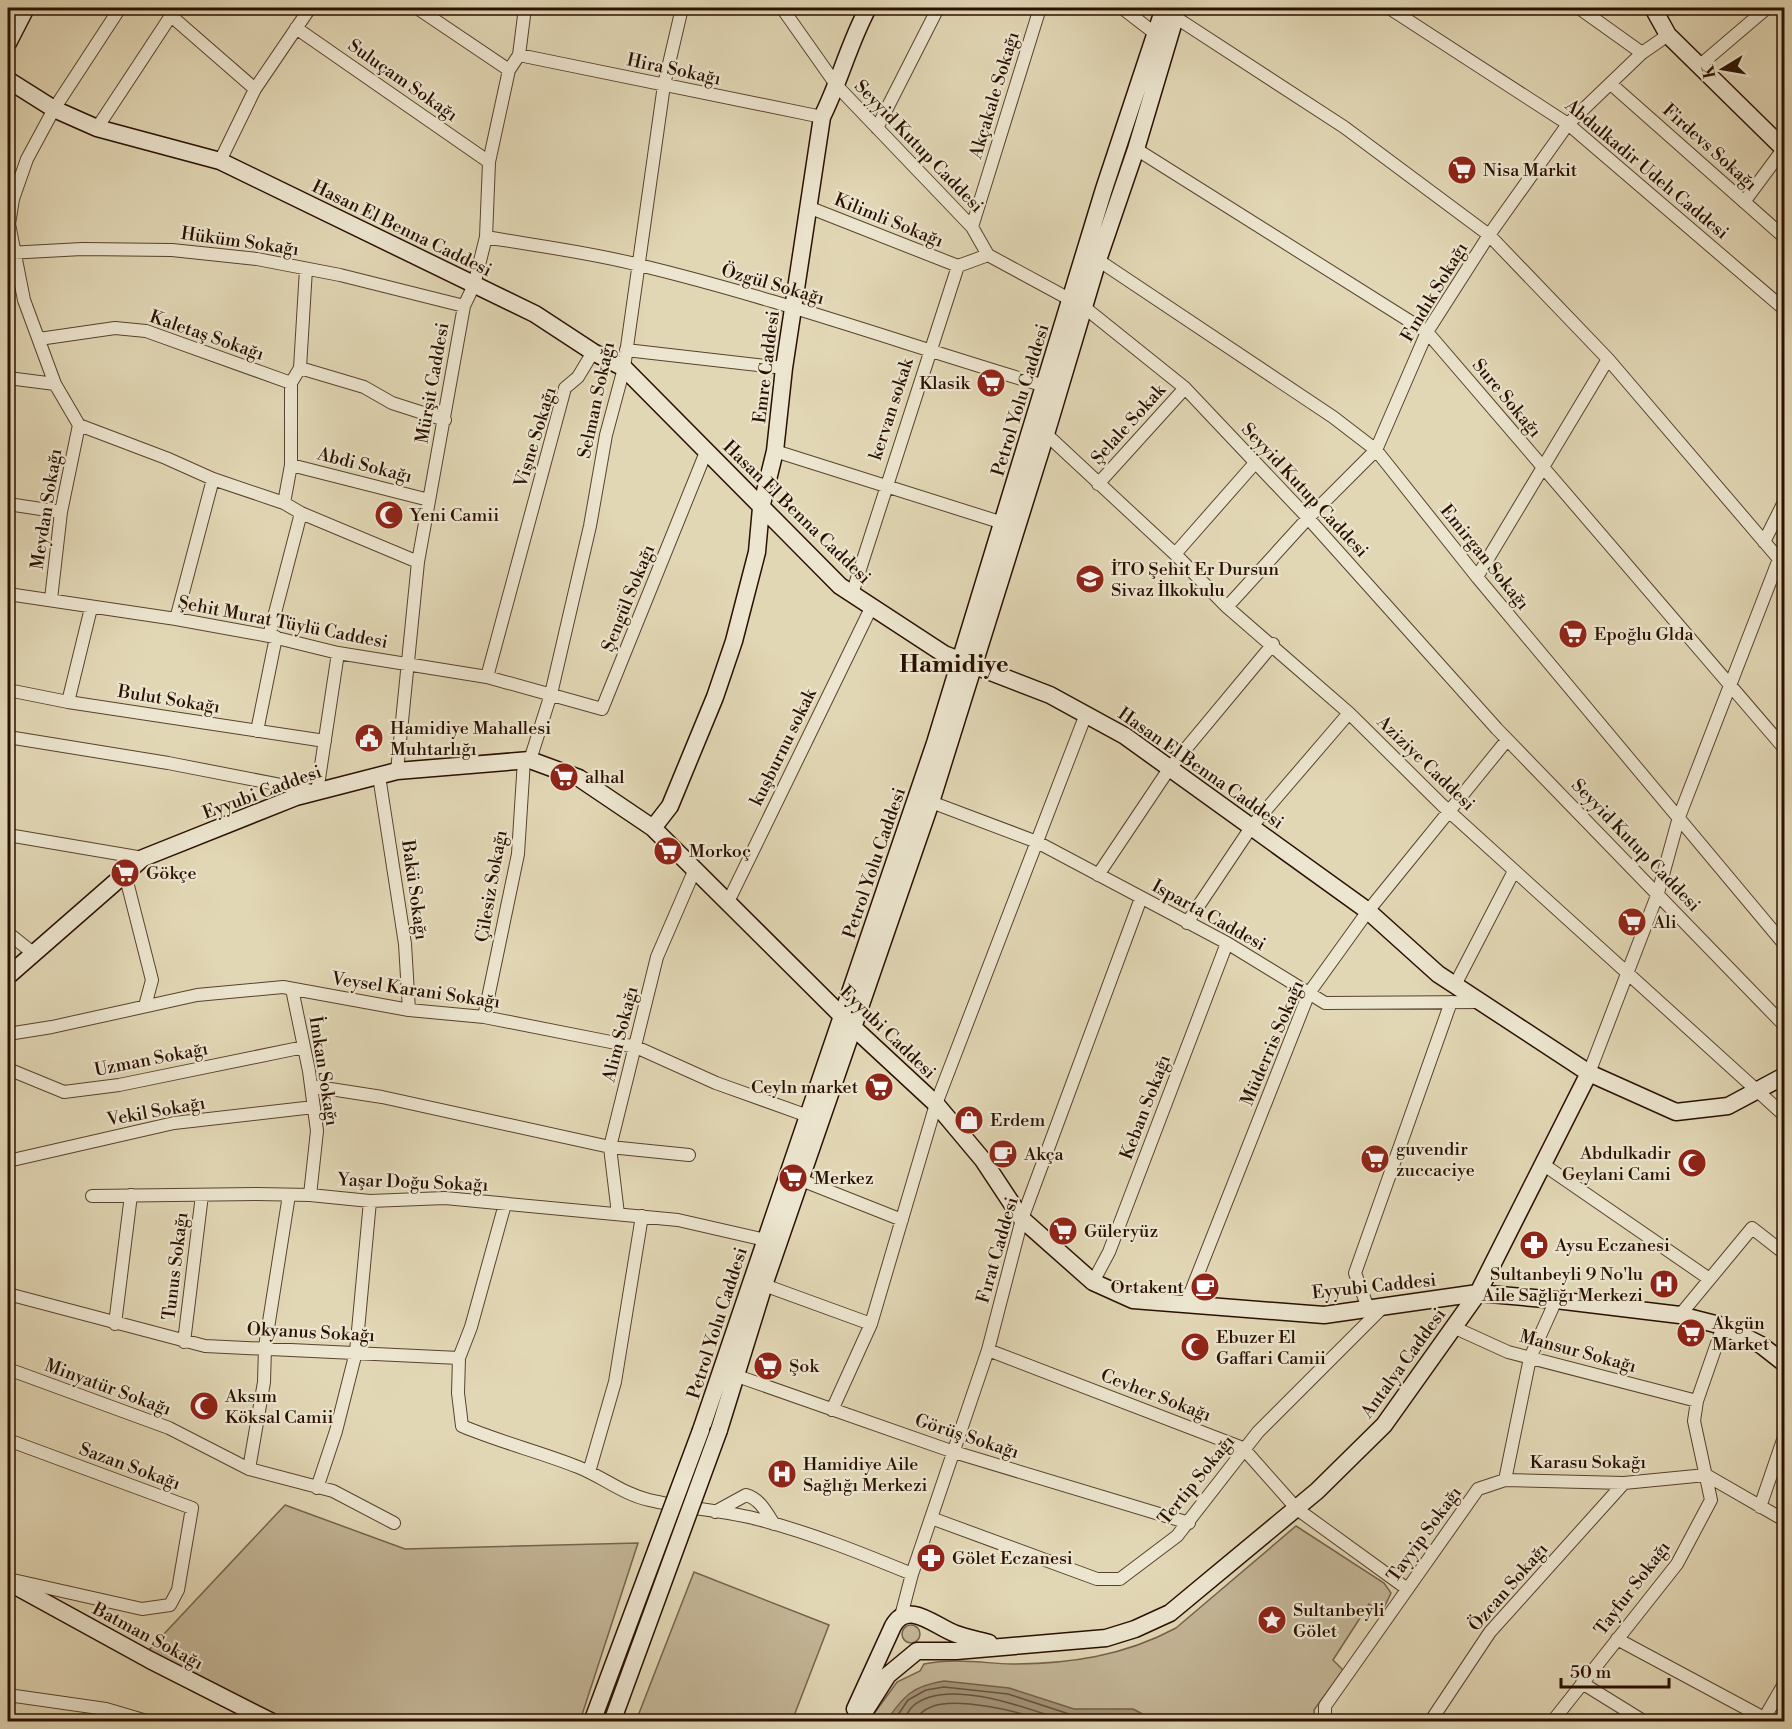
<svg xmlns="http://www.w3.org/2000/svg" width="1792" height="1729" viewBox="0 0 1792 1729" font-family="'Libre Bodoni',serif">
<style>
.green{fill:#c3b596;stroke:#76624b;stroke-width:1.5}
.water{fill:#a39377;stroke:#735f47;stroke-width:1.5}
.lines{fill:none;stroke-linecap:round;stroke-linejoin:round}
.shore{stroke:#66523c;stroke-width:1.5}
.street-casing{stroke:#58422d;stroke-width:14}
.secondary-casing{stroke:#2a1000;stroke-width:19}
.street{stroke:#ece5cf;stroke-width:12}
.secondary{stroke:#ece5cf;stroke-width:16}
.secondary-bridge-casing{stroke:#2a1000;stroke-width:19;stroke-linecap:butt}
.secondary-bridge{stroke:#ece5cf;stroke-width:16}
.labels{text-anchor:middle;stroke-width:4.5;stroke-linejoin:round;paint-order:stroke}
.street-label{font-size:18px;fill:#2a1000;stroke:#ece5cf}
.poi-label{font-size:18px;fill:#2a1000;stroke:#ece5cf;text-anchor:start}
.district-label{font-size:24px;font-weight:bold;fill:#2a1000;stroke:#ece5cf}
</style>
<rect width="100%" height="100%" fill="#e2d7b5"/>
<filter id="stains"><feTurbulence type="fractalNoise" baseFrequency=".00333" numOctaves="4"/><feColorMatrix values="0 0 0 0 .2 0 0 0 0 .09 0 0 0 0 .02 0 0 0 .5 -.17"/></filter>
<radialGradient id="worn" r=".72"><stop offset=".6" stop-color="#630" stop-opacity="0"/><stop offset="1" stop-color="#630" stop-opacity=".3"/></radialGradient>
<path class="green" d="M 285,1505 L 405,1549 L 638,1543 L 580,1721 L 290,1721 L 147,1652 Z
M 1296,1526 L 1384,1583 L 1391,1593 L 1382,1612 L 1369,1604 L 1333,1660 L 1343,1670 L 1314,1710 L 1315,1721 L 868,1722 L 897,1682 L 920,1671 L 924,1664 C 954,1658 982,1663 1011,1664 C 1069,1664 1124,1656 1176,1628 Z
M 694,1572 L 829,1625 L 792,1721 L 636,1721 Z
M902 1634a9 9 0 1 1 18 0a9 9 0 1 1-18 0Z"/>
<path class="water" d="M 944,1681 L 1009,1688 L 1074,1709 L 1133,1709 L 1156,1721 L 886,1721 C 904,1696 912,1686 944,1681 Z"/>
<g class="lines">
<path class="shore" d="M 893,1722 L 908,1700 L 926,1690 L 944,1687 L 1008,1694 L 1072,1715 L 1132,1715 L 1145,1722
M 902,1722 C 905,1717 909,1710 913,1706 C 947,1676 1032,1710 1068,1722
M 913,1722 C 918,1715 923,1710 931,1707 C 954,1697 1020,1710 1042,1722"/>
<g class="street-casing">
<path id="street" d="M 120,8 L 54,109 L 27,159 L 13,199 L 9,224 L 24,300 L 55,384 L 79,425 L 166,458 L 213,479 L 284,503 L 301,513 L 418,562
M 417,8 L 509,70
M 782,8 L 837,86 L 972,227 L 988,255 L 1084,307 L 1185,388 L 1308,518 L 1497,729 L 1784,1025
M 1122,8 L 1161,38
M 1389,8 L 1568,124 L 1784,309
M 1579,8 L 1642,53
M 170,15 L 255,89
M 1175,17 L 1344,127 L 1489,235 L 1608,359 L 1779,559 L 1679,817 L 1658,893 L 1589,1073
M 296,28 L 489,162
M 519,55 L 822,117
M 1699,66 L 1767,8
M 1611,84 L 1784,237
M 97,128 L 176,8
M 877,128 L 938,8
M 1136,149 L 1427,332 L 1784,748
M 220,161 L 255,89 L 310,8
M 1744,202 L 1784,148
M 808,207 L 958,266
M 972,227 L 1040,8
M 486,237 C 537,246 589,252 639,265 C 776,298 910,346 1045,386
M 8,253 L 82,249 L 172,250 L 257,259 L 340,275 L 464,306
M 1098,260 L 1333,417 L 1376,450 L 1477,577 L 1784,944
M 39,339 L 115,328 L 146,331 L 291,383
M 626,350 L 784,368
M 300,368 L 364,387 L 392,403 L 445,420
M 8,378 L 55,384
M 1046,434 L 1175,554 L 1227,607 L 1349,713 L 1442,805 L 1784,1115
M 775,451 L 1003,523
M 291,465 L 429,500
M 1098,484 L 1185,388
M 284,503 L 291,465 L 291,383 L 300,368 L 306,269
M 8,504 L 61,512
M 1764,542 L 1784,502
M 1175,554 L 1255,463
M 1477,577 L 1608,359
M 8,594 L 176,619 L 269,636 L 338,653 L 487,677 L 602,709 L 706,452
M 852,594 L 958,266 L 988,255
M 51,599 L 61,512 L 79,425
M 1227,607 L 1308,518 L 1376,450 L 1427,332 L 1489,235 L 1568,124 L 1642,53 L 1668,35
M 176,619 L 213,479
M 269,636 L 301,513
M 487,677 L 565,388 L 578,377 L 593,352
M 8,690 L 68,702 L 325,741
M 68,702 L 91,608
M 257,731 L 276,637
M 8,737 L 168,763 L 317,792 L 338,653
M 530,760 L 551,694 L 590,526 L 606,435 L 624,368 L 664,85 L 682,8
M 397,771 L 418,562 L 464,306 L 474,285 L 486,237 L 489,162 L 509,70 L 519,55 L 525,8
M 379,776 L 405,944 L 409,1010
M 931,802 L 1037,842 L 1227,943 L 1325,1003 L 1480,1002
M 8,835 L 143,858
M 125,874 L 152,980 L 145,1006
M 1098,875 L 1169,769 L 1273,644
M 728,902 L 871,608
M 1187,923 L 1252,826 L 1349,713
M 8,933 L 33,953
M 1456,983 L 1514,871
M 292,989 L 309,1071 L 317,1131 L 310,1195
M 484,1017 L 518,854 L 524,760
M 8,1034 L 52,1027 L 197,995 L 283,987 L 409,1010 L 484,1017 L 636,1047 L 716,1083 L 808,1116
M 8,1069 L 64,1092 L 119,1085 L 304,1047
M 311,1086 L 382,1097 L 610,1147 L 689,1155
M 8,1161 L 174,1123 L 314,1107
M 1544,1165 L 1708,1278
M 801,1180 L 902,1220
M 92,1196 L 257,1194 L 310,1195 L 370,1201 L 445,1198 L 678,1220 L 765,1240
M 505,1204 L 471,1327 L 459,1358 L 458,1393 L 462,1426 C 500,1442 540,1452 578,1467 C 603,1477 623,1494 649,1500 C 686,1509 725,1510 761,1520 C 814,1534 863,1554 912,1574
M 618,1214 L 610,1147 L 657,957 L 695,869
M 1093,1282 L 1109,1252 L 1227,943
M 764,1285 L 871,1324
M 8,1294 L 205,1346 L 459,1358
M 1186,1304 L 1309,993 L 1368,911 L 1507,740
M 1368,1308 L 1355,1273 L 1451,1002
M 1680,1315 L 1752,1228 L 1784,1253
M 115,1324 L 131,1195
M 1453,1327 L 1508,1352 L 1697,1401
M 184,1342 L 202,1195
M 988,1350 L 1243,1448 L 1297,1509 L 1406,1588
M 8,1369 L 169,1428 L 249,1469 L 333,1491 L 394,1523
M 737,1376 L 954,1452 L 1189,1523
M 832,1410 L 871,1324 L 936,1104 L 1086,714
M 8,1440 L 192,1508 L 178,1590 L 170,1605 L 142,1609 L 13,1580
M 249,1469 L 264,1382 L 265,1347 L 289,1195
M 589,1472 L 615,1382 L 642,1216
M 1505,1480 L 1624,1483 L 1706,1475 L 1784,1520
M 317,1488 L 336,1431 L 356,1352 L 370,1201
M 1760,1507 L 1784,1437
M 715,1512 L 746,1495 C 760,1499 766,1512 774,1524
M 931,1518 L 1097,1579 L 1120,1579 L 1177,1536 L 1258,1432 L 1384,1306
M 901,1616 L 912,1574 L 988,1350 L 1022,1219 L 1141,898
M 1617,1639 L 1764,1718
M 1582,1683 L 1645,1722
M 8,1695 L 106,1709 L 150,1722
M 1325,1722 L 1325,1706 L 1478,1489 L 1505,1480 L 1530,1358 L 1556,1300
M 1430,1722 L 1490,1632 L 1624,1483
M 1552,1722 L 1677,1564 L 1711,1500 L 1694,1421 L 1697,1401 L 1723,1326
M 1762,1722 L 1784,1684"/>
</g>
<g class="secondary-casing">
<path id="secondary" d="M 1653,8 L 1668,35 L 1784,149
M 8,43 L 26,8
M 8,80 L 54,109 L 97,128 L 220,161 L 535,314 L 593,352 L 624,368 L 840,586 L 944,654 L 1050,695 L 1125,736 L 1368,911 L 1438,974 L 1589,1073 L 1676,1112 L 1728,1106 L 1784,1076
M 653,828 L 670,806 L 715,697 L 734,641 L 757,552 L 761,508 L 775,451 L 784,368 L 822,117 C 840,81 849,43 868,8
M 8,976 L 143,858 L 296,797 L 397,771 L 530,760 L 579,778 L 653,828 L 854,1028 L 936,1104 L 983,1160 L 1022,1219 L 1093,1282 L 1133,1300 L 1324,1315 L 1478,1293 L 1556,1300 L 1680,1315 L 1723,1326 L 1761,1345 L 1784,1363
M 701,1430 L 935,743 L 1104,189 L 1164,8
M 719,1430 L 764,1285 L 931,802 L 1046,434 L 1098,260 L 1136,149 L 1178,8
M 8,1582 L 150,1660 L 272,1722
M 855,1709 L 893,1626 C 908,1599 936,1627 956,1634 C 967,1638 978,1640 989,1643
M 858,1722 L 888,1675 L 917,1651 L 956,1651 L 1106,1638 L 1135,1629 L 1170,1613 L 1317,1491 L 1384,1425 L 1478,1293 L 1589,1073"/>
</g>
<use href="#street" class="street"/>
<use href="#secondary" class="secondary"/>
<g class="secondary-bridge-casing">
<path id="secondary-bridge" d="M 592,1722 L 701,1430
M 612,1722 L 719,1430"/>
</g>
<use href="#secondary-bridge" class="secondary-bridge"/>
</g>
<defs>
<g id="supermarket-disc" transform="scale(1.5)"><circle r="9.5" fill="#8f2418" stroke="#ece5cf"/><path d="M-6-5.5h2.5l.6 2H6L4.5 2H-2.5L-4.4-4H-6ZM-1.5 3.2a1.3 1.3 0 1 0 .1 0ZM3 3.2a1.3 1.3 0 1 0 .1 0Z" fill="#fff"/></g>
<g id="mosque-disc" transform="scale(1.5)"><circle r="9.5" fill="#8f2418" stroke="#ece5cf"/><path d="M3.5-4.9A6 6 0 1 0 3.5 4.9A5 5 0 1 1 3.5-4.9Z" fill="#fff"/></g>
<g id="school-disc" transform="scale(1.5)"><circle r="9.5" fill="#8f2418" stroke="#ece5cf"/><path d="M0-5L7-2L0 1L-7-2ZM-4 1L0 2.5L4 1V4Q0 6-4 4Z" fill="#fff"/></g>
<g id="civic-disc" transform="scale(1.5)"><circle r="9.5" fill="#8f2418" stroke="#ece5cf"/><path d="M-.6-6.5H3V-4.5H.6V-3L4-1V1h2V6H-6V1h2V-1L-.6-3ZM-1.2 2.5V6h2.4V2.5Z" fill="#fff"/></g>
<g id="shop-disc" transform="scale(1.5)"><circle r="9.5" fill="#8f2418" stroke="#ece5cf"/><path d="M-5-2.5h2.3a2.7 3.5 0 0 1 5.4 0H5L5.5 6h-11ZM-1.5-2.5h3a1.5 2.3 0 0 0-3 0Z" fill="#fff"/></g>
<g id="cafe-disc" transform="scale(1.5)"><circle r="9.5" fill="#8f2418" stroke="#ece5cf"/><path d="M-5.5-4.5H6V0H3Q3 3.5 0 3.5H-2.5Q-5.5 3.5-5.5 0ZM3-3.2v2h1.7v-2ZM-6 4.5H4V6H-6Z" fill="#fff"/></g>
<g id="pharmacy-disc" transform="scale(1.5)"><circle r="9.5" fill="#8f2418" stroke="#ece5cf"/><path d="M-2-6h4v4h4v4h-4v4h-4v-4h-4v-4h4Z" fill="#fff"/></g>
<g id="hospital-disc" transform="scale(1.5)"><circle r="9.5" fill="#8f2418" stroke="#ece5cf"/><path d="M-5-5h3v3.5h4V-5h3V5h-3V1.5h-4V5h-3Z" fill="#fff"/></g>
<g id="sight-disc" transform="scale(1.5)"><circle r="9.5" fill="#8f2418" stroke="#ece5cf"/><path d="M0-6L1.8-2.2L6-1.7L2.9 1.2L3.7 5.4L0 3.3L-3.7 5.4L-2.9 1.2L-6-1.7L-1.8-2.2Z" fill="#fff"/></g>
</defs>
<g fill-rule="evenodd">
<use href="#supermarket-disc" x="1462" y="170"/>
<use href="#supermarket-disc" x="991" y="383"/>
<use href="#mosque-disc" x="389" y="515"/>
<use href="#school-disc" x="1090" y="579"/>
<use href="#supermarket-disc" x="1573" y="634"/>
<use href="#civic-disc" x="369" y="738"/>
<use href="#supermarket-disc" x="564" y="777"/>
<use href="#supermarket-disc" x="668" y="851"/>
<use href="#supermarket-disc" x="125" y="873"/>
<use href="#supermarket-disc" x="1632" y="922"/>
<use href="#supermarket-disc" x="879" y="1087"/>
<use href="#shop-disc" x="969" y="1120"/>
<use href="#cafe-disc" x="1003" y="1154"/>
<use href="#supermarket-disc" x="1375" y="1159"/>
<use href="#mosque-disc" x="1692" y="1163"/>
<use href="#supermarket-disc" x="793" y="1178"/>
<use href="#supermarket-disc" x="1063" y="1231"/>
<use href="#pharmacy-disc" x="1534" y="1245"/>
<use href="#hospital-disc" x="1664" y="1284"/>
<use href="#cafe-disc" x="1205" y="1287"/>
<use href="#supermarket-disc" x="1691" y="1333"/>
<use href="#mosque-disc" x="1195" y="1347"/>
<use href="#supermarket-disc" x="768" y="1366"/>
<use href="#mosque-disc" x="204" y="1406"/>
<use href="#hospital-disc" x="782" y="1474"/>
<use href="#pharmacy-disc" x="931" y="1558"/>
<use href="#sight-disc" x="1272" y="1620"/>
</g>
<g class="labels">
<g class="street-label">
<text transform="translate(674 69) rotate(12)" y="6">Hira Sokağı</text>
<text transform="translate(403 80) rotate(35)" y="6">Suluçam Sokağı</text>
<text transform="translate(994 95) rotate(-73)" y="6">Akçakale Sokağı</text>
<text transform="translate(919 146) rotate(46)" y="6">Seyyid Kutup Caddesi</text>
<text transform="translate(1710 147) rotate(42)" y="6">Firdevs Sokağı</text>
<text transform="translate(1647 169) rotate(40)" y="6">Abdulkadir Udeh Caddesi</text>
<text transform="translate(889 220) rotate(22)" y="6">Kilimli Sokağı</text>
<text transform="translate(402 228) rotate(26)" y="6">Hasan El Benna Caddesi</text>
<text transform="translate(240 241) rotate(8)" y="6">Hüküm Sokağı</text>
<text transform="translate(773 284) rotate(16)" y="6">Özgül Sokağı</text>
<text transform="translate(1434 292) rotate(-59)" y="6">Fındık Sokağı</text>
<text transform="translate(207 335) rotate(19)" y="6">Kaletaş Sokağı</text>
<text transform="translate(766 367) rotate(-83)" y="6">Emre Caddesi</text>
<text transform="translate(432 383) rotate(-80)" y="6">Mürşit Caddesi</text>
<text transform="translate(1507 398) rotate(50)" y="6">Sure Sokağı</text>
<text transform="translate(596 400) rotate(-78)" y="6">Selman Sokağı</text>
<text transform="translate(1020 400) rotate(-73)" y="6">Petrol Yolu Caddesi</text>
<text transform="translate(891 409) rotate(-72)" y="6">kervan sokak</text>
<text transform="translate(1128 424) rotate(-48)" y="6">Şelale Sokak</text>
<text transform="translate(535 437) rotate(-73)" y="6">Vişne Sokağı</text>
<text transform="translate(365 465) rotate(14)" y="6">Abdi Sokağı</text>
<text transform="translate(1305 490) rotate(47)" y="6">Seyyid Kutup Caddesi</text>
<text transform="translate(46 509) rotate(-81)" y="6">Meydan Sokağı</text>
<text transform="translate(797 512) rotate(44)" y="6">Hasan El Benna Caddesi</text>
<text transform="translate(1485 557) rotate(51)" y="6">Emirgan Sokağı</text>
<text transform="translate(628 598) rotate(-68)" y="6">Şengül Sokağı</text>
<text transform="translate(283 622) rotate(11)" y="6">Şehit Murat Tüylü Caddesi</text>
<text transform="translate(169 699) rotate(9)" y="6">Bulut Sokağı</text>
<text transform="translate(783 747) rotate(-64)" y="6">kuşburnu sokak</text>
<text transform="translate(1426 763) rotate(44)" y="6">Aziziye Caddesi</text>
<text transform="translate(1201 768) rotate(35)" y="6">Hasan El Benna Caddesi</text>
<text transform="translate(262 792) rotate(-20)" y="6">Eyyubi Caddesi</text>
<text transform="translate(1636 845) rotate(46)" y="6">Seyyid Kutup Caddesi</text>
<text transform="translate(874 863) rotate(-71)" y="6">Petrol Yolu Caddesi</text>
<text transform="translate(491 886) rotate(-80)" y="6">Çilesiz Sokağı</text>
<text transform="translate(415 890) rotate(82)" y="6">Bakü Sokağı</text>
<text transform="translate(1209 915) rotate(29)" y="6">Isparta Caddesi</text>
<text transform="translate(416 990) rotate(8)" y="6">Veysel Karani Sokağı</text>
<text transform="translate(888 1032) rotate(44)" y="6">Eyyubi Caddesi</text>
<text transform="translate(620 1034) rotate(-76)" y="6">Alim Sokağı</text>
<text transform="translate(1272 1043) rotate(-67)" y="6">Müderris Sokağı</text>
<text transform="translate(151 1059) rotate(-11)" y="6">Uzman Sokağı</text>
<text transform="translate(324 1071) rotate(81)" y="6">İmkan Sokağı</text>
<text transform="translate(1145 1107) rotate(-69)" y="6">Keban Sokağı</text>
<text transform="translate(156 1111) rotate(-10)" y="6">Vekil Sokağı</text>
<text transform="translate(413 1182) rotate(2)" y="6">Yaşar Doğu Sokağı</text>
<text transform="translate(997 1250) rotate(-74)" y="6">Fırat Caddesi</text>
<text transform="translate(175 1266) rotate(-83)" y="6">Tunus Sokağı</text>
<text transform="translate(1374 1286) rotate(-6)" y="6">Eyyubi Caddesi</text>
<text transform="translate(717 1323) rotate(-72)" y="6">Petrol Yolu Caddesi</text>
<text transform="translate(311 1332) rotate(3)" y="6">Okyanus Sokağı</text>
<text transform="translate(1578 1351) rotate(15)" y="6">Mansur Sokağı</text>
<text transform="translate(1403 1363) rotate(-54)" y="6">Antalya Caddesi</text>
<text transform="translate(108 1387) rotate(20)" y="6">Minyatür Sokağı</text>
<text transform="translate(1156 1395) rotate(21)" y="6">Cevher Sokağı</text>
<text transform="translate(967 1436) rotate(18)" y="6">Görüş Sokağı</text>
<text x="1588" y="1468">Karasu Sokağı</text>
<text transform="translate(130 1466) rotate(20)" y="6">Sazan Sokağı</text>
<text transform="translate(1196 1480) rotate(-51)" y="6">Tertip Sokağı</text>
<text transform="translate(1424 1534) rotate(-54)" y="6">Tayyip Sokağı</text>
<text transform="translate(1508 1587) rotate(-49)" y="6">Özcan Sokağı</text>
<text transform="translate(1632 1588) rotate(-53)" y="6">Tayfur Sokağı</text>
<text transform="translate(148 1636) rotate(28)" y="6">Batman Sokağı</text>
</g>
<g class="poi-label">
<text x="1483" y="176">Nisa Markit</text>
<text x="970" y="389" text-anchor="end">Klasik</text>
<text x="410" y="521">Yeni Camii</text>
<text x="1111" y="575">İTO Şehit Er Dursun<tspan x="1111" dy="21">Sivaz İlkokulu</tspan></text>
<text x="1594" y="640">Epoğlu Glda</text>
<text x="390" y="734">Hamidiye Mahallesi<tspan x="390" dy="21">Muhtarlığı</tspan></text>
<text x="585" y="783">alhal</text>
<text x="689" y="857">Morkoç</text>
<text x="146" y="879">Gökçe</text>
<text x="1653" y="928">Ali</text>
<text x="858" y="1093" text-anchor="end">Ceyln market</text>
<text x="990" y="1126">Erdem</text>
<text x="1396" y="1155">guvendir<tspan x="1396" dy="21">zuccaciye</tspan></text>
<text x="1671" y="1159" text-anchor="end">Abdulkadir<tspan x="1671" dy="21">Geylani Cami</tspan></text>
<text x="1024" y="1160">Akça</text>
<text x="814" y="1184">Merkez</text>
<text x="1084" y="1237">Güleryüz</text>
<text x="1555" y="1251">Aysu Eczanesi</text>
<text x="1643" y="1280" text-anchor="end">Sultanbeyli 9 No'lu<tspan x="1643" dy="21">Aile Sağlığı Merkezi</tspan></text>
<text x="1184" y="1293" text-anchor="end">Ortakent</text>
<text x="1712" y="1329">Akgün<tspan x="1712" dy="21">Market</tspan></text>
<text x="1216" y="1343">Ebuzer El<tspan x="1216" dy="21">Gaffari Camii</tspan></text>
<text x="789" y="1372">Şok</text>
<text x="225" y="1402">Aksım<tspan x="225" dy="21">Köksal Camii</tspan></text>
<text x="803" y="1470">Hamidiye Aile<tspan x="803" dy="21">Sağlığı Merkezi</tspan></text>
<text x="952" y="1564">Gölet Eczanesi</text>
<text x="1293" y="1616">Sultanbeyli<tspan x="1293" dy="21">Gölet</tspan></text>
</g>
<g class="district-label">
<text x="954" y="672">Hamidiye</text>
</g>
</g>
<rect width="1792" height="1729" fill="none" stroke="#e2d7b5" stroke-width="30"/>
<rect x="9" y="9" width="1774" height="1711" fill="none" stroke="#2a1000" stroke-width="3"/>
<rect x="15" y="15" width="1762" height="1699" fill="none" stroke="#2a1000" stroke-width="1.5"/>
<g transform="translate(1723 69) rotate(259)" stroke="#ece5cf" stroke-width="4.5" paint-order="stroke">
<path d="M0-4.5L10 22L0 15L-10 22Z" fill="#2a1000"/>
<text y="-9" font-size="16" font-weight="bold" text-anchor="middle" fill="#2a1000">K</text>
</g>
<path d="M1561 1678v9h108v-9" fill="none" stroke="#2a1000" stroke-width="3"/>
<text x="1570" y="1678" font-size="18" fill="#2a1000" stroke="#ece5cf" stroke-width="4.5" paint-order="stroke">50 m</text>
<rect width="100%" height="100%" filter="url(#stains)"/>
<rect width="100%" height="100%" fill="url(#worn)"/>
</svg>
